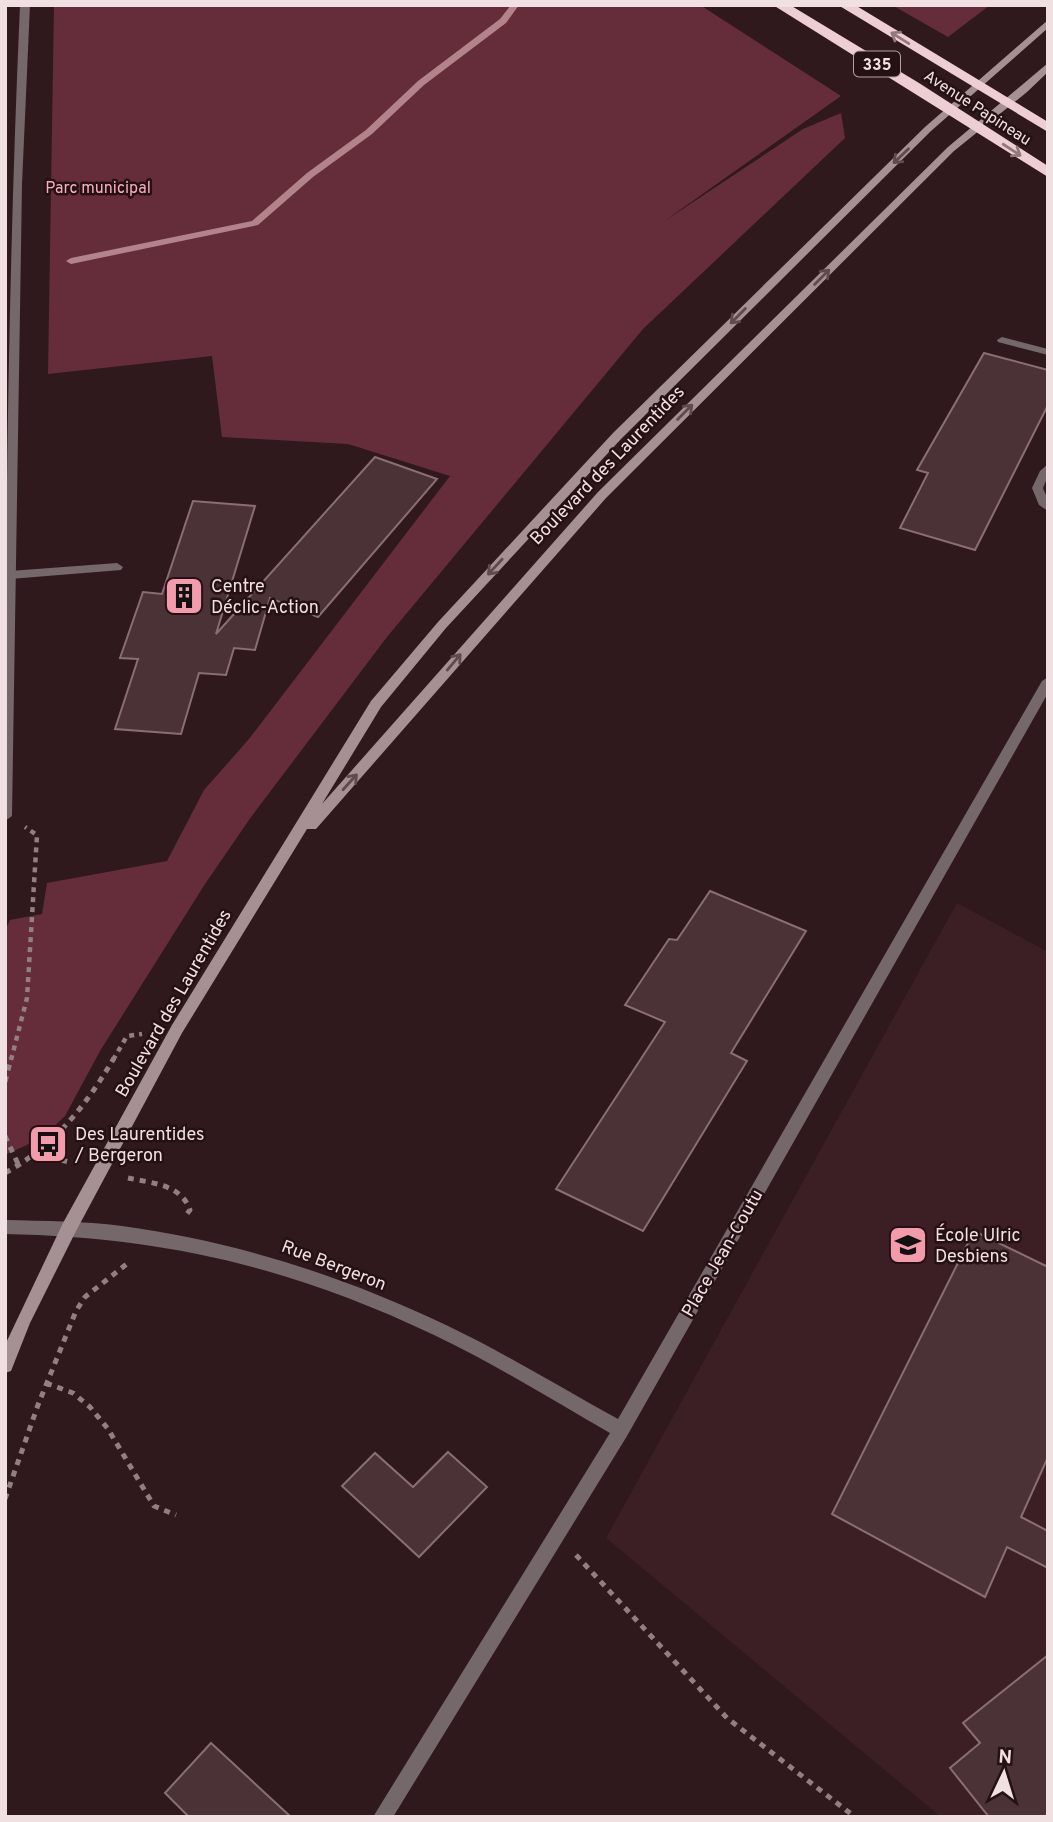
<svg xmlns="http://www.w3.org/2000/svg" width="1053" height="1822" viewBox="0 0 1053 1822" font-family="Overpass,sans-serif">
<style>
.built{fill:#3c1f25}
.green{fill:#652d3a}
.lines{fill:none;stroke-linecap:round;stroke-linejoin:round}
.stream{fill:#b3838c;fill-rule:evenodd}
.building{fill:#4a3236;stroke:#8a6e73;stroke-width:2}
.path-far1{stroke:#927f82;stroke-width:4.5;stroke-dasharray:5 5;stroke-linecap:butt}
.path{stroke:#927f82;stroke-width:5;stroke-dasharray:6 6;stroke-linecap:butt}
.lane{fill:#75686a;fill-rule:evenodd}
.street{fill:#75686a;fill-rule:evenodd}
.secondary{fill:#a59194;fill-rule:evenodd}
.highway{fill:#edced2;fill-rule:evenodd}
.oneway{stroke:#93787c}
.oneway2{stroke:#5f4a4e}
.labels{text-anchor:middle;stroke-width:5;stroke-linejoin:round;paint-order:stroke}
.shield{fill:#251014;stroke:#b3a2a4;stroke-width:2}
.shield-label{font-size:16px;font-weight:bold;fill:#f0e0e2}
.far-street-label{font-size:16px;fill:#f0e0e2;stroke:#251014}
.far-park-label{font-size:16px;fill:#faaebc;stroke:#251014}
.street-label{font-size:18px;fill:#f0e0e2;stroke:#251014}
.poi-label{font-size:18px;fill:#f0e0e2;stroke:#251014;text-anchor:start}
</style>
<rect width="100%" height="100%" fill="#2f191d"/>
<path class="built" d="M 957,903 L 1048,952 L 1048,1817 L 941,1817 L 606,1538 Z"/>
<path class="green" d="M 54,5 L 700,5 L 841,96 L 663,222 L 803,129 L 841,113 L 845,138 L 643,329 L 387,637 L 251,817 L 205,884 L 100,1051 L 65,1116 L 42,1138 L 5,1155 L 5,931 L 10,920 L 42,914 L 47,883 L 167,861 L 204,790 L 249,739 L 450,476 L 348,444 L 222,437 L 212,356 L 48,374 Z
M 892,5 L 990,5 L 948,37 Z"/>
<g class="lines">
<path class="stream" d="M 511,5 L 519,5 L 506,23 L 424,85 L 372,134 L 313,177 L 258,225 L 71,264 L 66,261 L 71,258 L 252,221 L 307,173 L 366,130 L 418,81 L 500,19 Z"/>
</g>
<path class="building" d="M 984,353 L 1048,370 L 1048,405 L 975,550 L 900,528 L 928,473 L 917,470 Z
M 375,457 L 437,479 L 318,617 L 270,598 L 255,650 L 234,648 L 226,675 L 199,673 L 181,734 L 115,729 L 138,659 L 120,658 L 143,592 L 162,594 L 193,501 L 255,506 L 216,634 Z
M 710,891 L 806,931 L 731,1053 L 747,1061 L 643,1231 L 556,1189 L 665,1022 L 625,1005 L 669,939 L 677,940 Z
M 974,1231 L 1048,1267 L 1048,1457 L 1021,1517 L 1048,1531 L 1048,1568 L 1007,1547 L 985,1597 L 832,1514 Z
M 448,1452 L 487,1487 L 419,1557 L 342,1486 L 375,1453 L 413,1487 Z
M 1048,1655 L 1048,1817 L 989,1817 L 950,1768 L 980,1743 L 963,1723 Z
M 211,1743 L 291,1817 L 189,1817 L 165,1793 Z"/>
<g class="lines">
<path class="path-far1" d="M 11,1060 L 27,998 L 37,835 L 25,827
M 113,1060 L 127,1036 L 142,1034"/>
<path class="path" d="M 5,1082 L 11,1058
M 5,1136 L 19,1166
M 38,1154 L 73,1163
M 5,1173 C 54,1146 86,1106 114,1058
M 128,1178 C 151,1183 181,1184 190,1210 L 186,1215
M 46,1383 L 73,1393 L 90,1407 L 108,1429 L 154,1506 L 176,1515
M 5,1499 L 38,1405 L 76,1311 L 85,1297 L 128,1263
M 576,1555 L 727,1718 L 855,1817"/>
<path class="lane" d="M 1002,337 L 1048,349 L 1048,355 L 998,342 L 997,340 Z
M 1048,464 L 1048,476 L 1043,488 L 1048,500 L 1048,511 L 1039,505 L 1032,488 L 1040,471 Z
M 117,563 L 123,567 L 121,570 L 10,579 L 5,577 L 6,572 L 10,571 Z"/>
<path class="street" d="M 20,5 L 30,5 L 22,184 L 12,816 L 5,821 C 5,549 8,277 20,5 Z
M 1048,677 L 1048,693 L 627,1436 L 393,1817 L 373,1817 L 610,1433 C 552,1400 495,1364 434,1335 C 291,1267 163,1237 5,1234 L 5,1220 C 44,1221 83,1221 122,1226 C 235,1241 343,1276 446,1325 C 505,1353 561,1388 618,1419 L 1042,681 Z"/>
<path class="secondary" d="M 1048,20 L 1048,28 L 931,131 L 621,439 L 446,628 L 381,707 L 322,804 L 598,492 L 948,147 L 1048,63 L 1048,72 L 1027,92 L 954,151 L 606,498 L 316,829 L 307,829 L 182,1033 L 75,1233 L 30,1323 L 11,1371 L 5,1373 L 5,1345 L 63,1223 L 172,1025 L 371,701 L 438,622 L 613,433 L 925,127 Z"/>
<path class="highway" d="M 773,5 L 790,5 L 919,83 L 1048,166 L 1048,177 Z
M 838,5 L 855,5 L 1048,122 L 1048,132 Z"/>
</g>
<defs><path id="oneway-shaft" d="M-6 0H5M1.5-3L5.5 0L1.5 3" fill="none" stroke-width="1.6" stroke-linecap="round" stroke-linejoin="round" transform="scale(1.75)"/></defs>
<g class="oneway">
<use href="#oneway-shaft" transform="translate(900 38) rotate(-148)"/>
<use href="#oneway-shaft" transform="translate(1012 150) rotate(33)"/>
</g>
<g class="oneway2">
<use href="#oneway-shaft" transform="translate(901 156) rotate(136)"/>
<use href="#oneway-shaft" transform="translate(822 277) rotate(-45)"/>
<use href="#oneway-shaft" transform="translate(738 316) rotate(135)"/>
<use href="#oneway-shaft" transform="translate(685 412) rotate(-45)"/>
<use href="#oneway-shaft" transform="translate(495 567) rotate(133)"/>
<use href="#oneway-shaft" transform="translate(454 662) rotate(-50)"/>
<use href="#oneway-shaft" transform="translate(350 782) rotate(-48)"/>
</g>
<defs>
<g id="building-square" transform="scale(2.0125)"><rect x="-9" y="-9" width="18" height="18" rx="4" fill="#f39aab" stroke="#251014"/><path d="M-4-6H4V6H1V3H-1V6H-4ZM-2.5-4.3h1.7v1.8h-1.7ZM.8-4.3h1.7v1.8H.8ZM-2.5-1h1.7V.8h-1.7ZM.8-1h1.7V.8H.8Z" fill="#111"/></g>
<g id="bus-square" transform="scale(2.0125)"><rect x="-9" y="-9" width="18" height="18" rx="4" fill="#f39aab" stroke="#251014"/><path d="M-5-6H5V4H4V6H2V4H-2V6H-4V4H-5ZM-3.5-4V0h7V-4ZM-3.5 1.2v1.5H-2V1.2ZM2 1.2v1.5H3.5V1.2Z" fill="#111"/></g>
<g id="school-square" transform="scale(2.0125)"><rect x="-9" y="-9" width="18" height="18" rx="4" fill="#f39aab" stroke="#251014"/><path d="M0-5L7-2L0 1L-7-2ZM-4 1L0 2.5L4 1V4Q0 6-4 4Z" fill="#111"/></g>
</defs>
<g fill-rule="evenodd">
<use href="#building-square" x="184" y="596"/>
<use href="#bus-square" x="48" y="1144"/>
<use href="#school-square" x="908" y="1245"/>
</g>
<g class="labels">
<rect class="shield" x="854" y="51.5" width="46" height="25" rx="5"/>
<g class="shield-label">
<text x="877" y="70">335</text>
</g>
<g class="far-street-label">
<text transform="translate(978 107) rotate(33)" y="6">Avenue Papineau</text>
</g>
<g class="far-park-label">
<text x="98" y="193">Parc municipal</text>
</g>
<g class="street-label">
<text transform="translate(607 465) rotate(-46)" y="6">Boulevard des Laurentides</text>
<text transform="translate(173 1003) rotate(-60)" y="6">Boulevard des Laurentides</text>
<text transform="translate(722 1253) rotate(-60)" y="6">Place Jean-Coutu</text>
<text transform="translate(334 1265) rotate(21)" y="6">Rue Bergeron</text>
</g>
<g class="poi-label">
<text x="211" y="592">Centre<tspan x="211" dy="21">Déclic-Action</tspan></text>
<text x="75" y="1140">Des Laurentides<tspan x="75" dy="21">/ Bergeron</tspan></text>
<text x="935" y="1241">École Ulric<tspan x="935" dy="21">Desbiens</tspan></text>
</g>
</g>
<rect width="1053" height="1822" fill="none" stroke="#f0e0e2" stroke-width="14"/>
<g transform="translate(1004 1773) rotate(4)" stroke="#251014" stroke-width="5" paint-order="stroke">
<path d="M0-5L12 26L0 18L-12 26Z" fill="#f0e0e2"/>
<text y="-10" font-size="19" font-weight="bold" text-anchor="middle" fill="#f0e0e2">N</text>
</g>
</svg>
